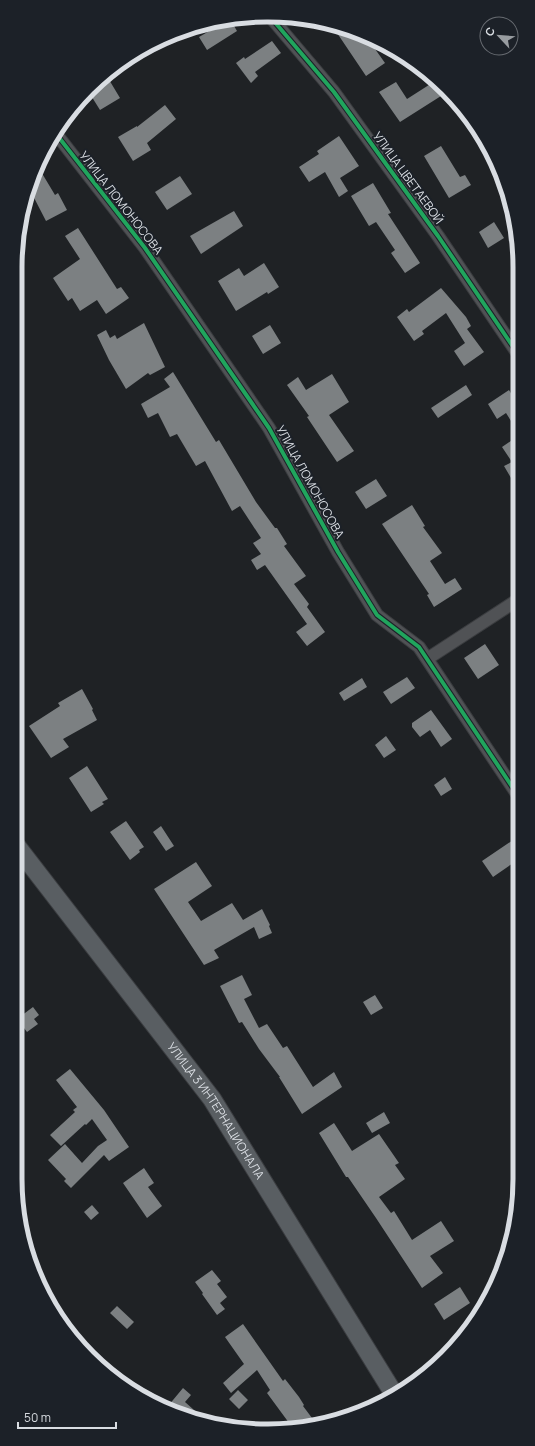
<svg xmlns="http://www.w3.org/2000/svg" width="535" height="1446" viewBox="0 0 535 1446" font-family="Manrope,sans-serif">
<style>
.building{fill:#7c8082}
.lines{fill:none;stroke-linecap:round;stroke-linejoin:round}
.minor-casing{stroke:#3b3d40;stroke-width:14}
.primary-casing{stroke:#3b3d40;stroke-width:20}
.minor{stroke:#505255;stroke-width:12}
.primary{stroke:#595e62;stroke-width:18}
.cycleway-casing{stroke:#1c2128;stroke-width:6}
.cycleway{stroke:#20a55d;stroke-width:4}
.labels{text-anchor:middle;stroke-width:4;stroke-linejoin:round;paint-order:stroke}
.street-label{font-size:12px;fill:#d9dde2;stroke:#1c2128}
.rim{fill:none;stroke:#d9dde2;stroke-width:5}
</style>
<rect width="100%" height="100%" fill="#1f2225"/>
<path class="building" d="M 230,19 L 237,31 L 207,50 L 199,37 Z
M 331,24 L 368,39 L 385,63 L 366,76 Z
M 272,41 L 281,53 L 255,72 L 258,76 L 251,83 L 236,63 L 244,57 L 245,59 Z
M 108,78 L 120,98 L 100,110 L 90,94 Z
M 396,82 L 407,99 L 432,83 L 441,96 L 400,122 L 379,92 Z
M 165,105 L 176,119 L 147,143 L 151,150 L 133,161 L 118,137 L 137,126 L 137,127 Z
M 339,136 L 359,166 L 340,178 L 348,191 L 339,197 L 325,172 L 309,182 L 299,167 L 319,154 L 317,151 Z
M 441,146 L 460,177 L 465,175 L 471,185 L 449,198 L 424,156 Z
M 40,170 L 55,195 L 58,193 L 67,210 L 46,221 L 30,190 Z
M 180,176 L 192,194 L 167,210 L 155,192 Z
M 373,183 L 391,213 L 388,214 L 420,263 L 405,273 L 391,253 L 395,250 L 376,222 L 369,226 L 351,196 Z
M 234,211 L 243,226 L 201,254 L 190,236 Z
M 494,222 L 504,238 L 488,248 L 479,232 Z
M 78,228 L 117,289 L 121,287 L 129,298 L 106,314 L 97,300 L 80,311 L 72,298 L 68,301 L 53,278 L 80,259 L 65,236 Z
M 264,263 L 279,287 L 268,294 L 267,292 L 236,311 L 218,281 L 239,268 L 244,276 Z
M 441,288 L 466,317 L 471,326 L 467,329 L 484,352 L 464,366 L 454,351 L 465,343 L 446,313 L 422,331 L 424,334 L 414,341 L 397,317 L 407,309 L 409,312 Z
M 144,323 L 165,367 L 150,375 L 148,373 L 126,389 L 109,360 L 97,335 L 106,330 L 110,338 L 115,335 L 117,339 Z
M 270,325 L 281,343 L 263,354 L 252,336 Z
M 173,372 L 216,442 L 219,440 L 256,502 L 275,528 L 277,528 L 287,544 L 284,546 L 306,576 L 294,584 L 309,604 L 307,607 L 325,632 L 307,646 L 296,632 L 307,624 L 265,565 L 257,570 L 251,560 L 261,554 L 253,543 L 261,538 L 240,506 L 232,511 L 205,461 L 196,466 L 177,434 L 170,437 L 158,413 L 148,418 L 141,404 L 170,387 L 164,379 Z
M 332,374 L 349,402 L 329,415 L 354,451 L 337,462 L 307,417 L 309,416 L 287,385 L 298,377 L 306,390 Z
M 466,385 L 472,395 L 438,418 L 431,408 Z
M 509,390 L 518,405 L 518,432 L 506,413 L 497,419 L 488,404 Z
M 518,436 L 518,473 L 511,478 L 504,466 L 512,462 L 502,447 Z
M 376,479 L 387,496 L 366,509 L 355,492 Z
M 412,505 L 425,526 L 423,527 L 442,553 L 430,561 L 445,584 L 455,578 L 462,589 L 434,607 L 427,595 L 429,594 L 382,524 Z
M 485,644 L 499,665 L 478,679 L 464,658 Z
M 407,677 L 415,688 L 391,704 L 383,692 Z
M 362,678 L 367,687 L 344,701 L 339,693 Z
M 82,689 L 93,709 L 92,710 L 97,720 L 63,739 L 69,747 L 51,758 L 29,726 L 60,706 L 58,703 Z
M 431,710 L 452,739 L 441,747 L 430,730 L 420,737 L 412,727 L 412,723 Z
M 386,736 L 396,750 L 384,758 L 375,745 Z
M 87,766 L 108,799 L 102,802 L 104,804 L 91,812 L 69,778 Z
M 445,777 L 452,789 L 441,796 L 434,785 Z
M 126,821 L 144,847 L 139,850 L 140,852 L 130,860 L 110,832 Z
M 161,826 L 174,846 L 166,851 L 153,832 Z
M 519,836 L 519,859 L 493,877 L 482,861 Z
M 196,862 L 212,886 L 188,902 L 201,921 L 232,903 L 243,920 L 262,909 L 270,925 L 269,926 L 272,933 L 259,939 L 254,927 L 214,950 L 219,958 L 204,965 L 154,889 Z
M 242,975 L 252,995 L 244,999 L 259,1028 L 267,1024 L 283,1048 L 287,1046 L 313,1087 L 334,1072 L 342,1087 L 302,1114 L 279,1077 L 280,1077 L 259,1049 L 242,1022 L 239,1023 L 220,986 Z
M 375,995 L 383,1008 L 371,1015 L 363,1002 Z
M 33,1007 L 39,1015 L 34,1019 L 38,1024 L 27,1032 L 17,1019 Z
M 70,1069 L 104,1110 L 129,1147 L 109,1161 L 104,1155 L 71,1188 L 64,1181 L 66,1179 L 48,1160 L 65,1144 L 82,1163 L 98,1146 L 107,1140 L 92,1119 L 86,1125 L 85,1124 L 61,1146 L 50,1135 L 75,1112 L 73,1110 L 77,1107 L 56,1080 Z
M 384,1112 L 390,1123 L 372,1133 L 366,1123 Z
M 334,1123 L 352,1151 L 379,1134 L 399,1163 L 395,1165 L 405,1179 L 379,1197 L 391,1213 L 394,1211 L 412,1240 L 441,1221 L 454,1241 L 430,1256 L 443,1273 L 422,1288 L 376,1218 L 348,1177 L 346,1177 L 319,1133 Z
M 144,1168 L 154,1183 L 148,1187 L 162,1206 L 147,1218 L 123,1183 Z
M 92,1205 L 99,1213 L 91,1220 L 84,1212 Z
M 212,1270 L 221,1281 L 217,1284 L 227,1297 L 220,1303 L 225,1309 L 217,1315 L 202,1294 L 203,1293 L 195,1282 Z
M 460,1287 L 470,1303 L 444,1320 L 434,1304 Z
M 117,1306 L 134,1322 L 127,1329 L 110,1313 Z
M 243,1324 L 283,1381 L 285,1379 L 299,1397 L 304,1405 L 303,1406 L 318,1426 L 292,1427 L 267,1393 L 270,1390 L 257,1370 L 231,1393 L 223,1383 L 244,1364 L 225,1337 Z
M 183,1388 L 191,1395 L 185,1402 L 203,1418 L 168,1406 Z
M 238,1390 L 248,1400 L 239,1409 L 229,1399 Z"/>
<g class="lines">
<g class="minor-casing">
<path id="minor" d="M 273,20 L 334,92 L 438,236 L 518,354
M 57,135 L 145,248 L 269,428 L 338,552 L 377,615 L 419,647 L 519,797
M 427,659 L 519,599"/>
</g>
<g class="primary-casing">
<g id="primary">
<path id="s1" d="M 15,844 L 212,1099 L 394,1394"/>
</g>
</g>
<use href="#minor" class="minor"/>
<use href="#primary" class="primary"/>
<g class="cycleway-casing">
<path id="cycleway" d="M 273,20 L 334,92 L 438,236 L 518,354
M 57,135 L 145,248 L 269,428 L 338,552 L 377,615 L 419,647 L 519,797"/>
</g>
<use href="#cycleway" class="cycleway"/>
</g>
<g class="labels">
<g class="street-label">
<text transform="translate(408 178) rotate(54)" y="4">УЛИЦА ЦВЕТАЕВОЙ</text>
<text transform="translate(121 203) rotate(52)" y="4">УЛИЦА ЛОМОНОСОВА</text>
<text transform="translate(310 482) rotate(61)" y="4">УЛИЦА ЛОМОНОСОВА</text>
<text dy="4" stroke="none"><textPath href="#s1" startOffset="334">УЛИЦА 3 ИНТЕРНАЦИОНАЛА</textPath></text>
</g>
</g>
<path d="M0 0H535V1446H0ZM267 22H268A245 245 0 0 1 513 267V1179A245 245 0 0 1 268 1424H267A245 245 0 0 1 22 1179V267A245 245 0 0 1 267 22Z" fill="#1c2128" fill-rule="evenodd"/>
<path class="rim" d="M267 22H268A245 245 0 0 1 513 267V1179A245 245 0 0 1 268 1424H267A245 245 0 0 1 22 1179V267A245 245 0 0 1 267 22Z"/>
<g transform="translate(499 36) rotate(296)"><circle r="19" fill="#1c2128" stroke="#686c72"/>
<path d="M0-3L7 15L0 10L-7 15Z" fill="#989ca0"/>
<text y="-6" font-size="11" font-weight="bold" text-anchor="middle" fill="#d9dde2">С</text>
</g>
<path d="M18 1422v6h98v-6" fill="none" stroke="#d9dde2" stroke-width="2"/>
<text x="24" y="1422" font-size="12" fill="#d9dde2" stroke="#1c2128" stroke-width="3" paint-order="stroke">50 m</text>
</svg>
